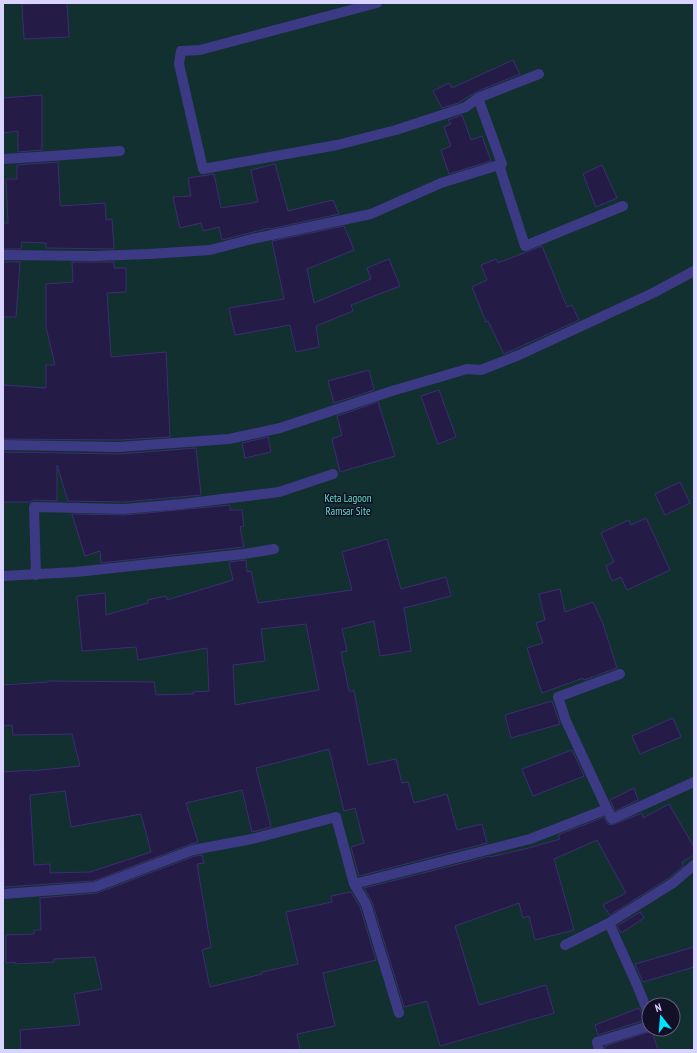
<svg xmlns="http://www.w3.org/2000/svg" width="697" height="1053" viewBox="0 0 697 1053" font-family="'PT Sans Narrow',sans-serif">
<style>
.green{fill:#12302f;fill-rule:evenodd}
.building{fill:#241b47;stroke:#3b2d73;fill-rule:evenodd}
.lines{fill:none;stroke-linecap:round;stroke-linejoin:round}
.minor{stroke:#3d3a85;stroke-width:10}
.labels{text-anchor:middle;stroke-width:3;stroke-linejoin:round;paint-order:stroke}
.park-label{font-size:11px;fill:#5fe0c0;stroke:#130f26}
</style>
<rect width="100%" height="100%" fill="#130f26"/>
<path class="green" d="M 3,3 L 694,3 L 694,1050 L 3,1050 ZM 649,1005 L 673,1005 L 673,1029 L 649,1029 Z"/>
<path class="building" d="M 67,3 L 69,37 L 24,39 L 22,4 Z
M 513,60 L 520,74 L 476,92 L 458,103 L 442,108 L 433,91 L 449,83 L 452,88 Z
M 42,95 L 42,150 L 18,152 L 18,131 L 3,133 L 3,98 Z
M 462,115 L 471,140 L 482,136 L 491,161 L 449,174 L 441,150 L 451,146 L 444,127 L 451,124 L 448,120 Z
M 58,162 L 60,204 L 61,206 L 105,203 L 106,220 L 112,219 L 114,249 L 46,248 L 46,243 L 22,242 L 21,249 L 3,249 L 3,223 L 8,223 L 6,179 L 17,179 L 17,165 Z
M 275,164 L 288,211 L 333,200 L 339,214 L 270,229 L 269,228 L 222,240 L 219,227 L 203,231 L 201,223 L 180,228 L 173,197 L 191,196 L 188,178 L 214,174 L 221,208 L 258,202 L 251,170 Z
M 602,165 L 617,198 L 596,207 L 583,174 Z
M 344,226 L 354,250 L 307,269 L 314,303 L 371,279 L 367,268 L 389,259 L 400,286 L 351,305 L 353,311 L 316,326 L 319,347 L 296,352 L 290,325 L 235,335 L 229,308 L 284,299 L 272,241 Z
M 542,246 L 567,307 L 572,305 L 579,320 L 504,354 L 488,321 L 486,322 L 472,287 L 487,280 L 481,265 L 496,259 L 498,263 Z
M 3,262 L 20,262 L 16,317 L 3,317 Z
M 72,262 L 114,262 L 114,268 L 126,268 L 126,292 L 107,293 L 111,357 L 166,352 L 170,437 L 119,440 L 3,439 L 3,385 L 46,388 L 46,365 L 55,365 L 46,327 L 46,284 L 73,282 Z
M 369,370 L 374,390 L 334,403 L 328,381 Z
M 439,390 L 456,437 L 438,444 L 421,396 Z
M 378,402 L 395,456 L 340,472 L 332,439 L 342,435 L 337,416 Z
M 268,437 L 271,452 L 245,458 L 242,443 Z
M 196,448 L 201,495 L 124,502 L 68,501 L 57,465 L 57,501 L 34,500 L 30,502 L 3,502 L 3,452 L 119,454 Z
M 680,482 L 690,503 L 665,515 L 655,494 Z
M 230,505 L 230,510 L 242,510 L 244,526 L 240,527 L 244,547 L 101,563 L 100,551 L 85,556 L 72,514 L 125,515 Z
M 646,518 L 670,570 L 627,590 L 621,577 L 612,581 L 606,566 L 614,562 L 601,533 L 629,520 L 631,525 Z
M 387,539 L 401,589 L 446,577 L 451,596 L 404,608 L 411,651 L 380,656 L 374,621 L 342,629 L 347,651 L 341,652 L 349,691 L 354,691 L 368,765 L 396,759 L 402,783 L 408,782 L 414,803 L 447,794 L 457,830 L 482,824 L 487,843 L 359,876 L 351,847 L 364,843 L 355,808 L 344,811 L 329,749 L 256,768 L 271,827 L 252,832 L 242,790 L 186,803 L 198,842 L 191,844 L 94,881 L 4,887 L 3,772 L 32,770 L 32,771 L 80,766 L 72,734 L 13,735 L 12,725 L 3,726 L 3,685 L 48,682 L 48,681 L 154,682 L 156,695 L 193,694 L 193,692 L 209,691 L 207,648 L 138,660 L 136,647 L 82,651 L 77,596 L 105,593 L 106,615 L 148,603 L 148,600 L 166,596 L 167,600 L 233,580 L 229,562 L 246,560 L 247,572 L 251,571 L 258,603 L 352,590 L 342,552 ZM 306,624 L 319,690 L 235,705 L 233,665 L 265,661 L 261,629 ZM 65,791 L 71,827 L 141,814 L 151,852 L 90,872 L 50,873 L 50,864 L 34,865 L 30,795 Z
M 560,589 L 565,612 L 593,602 L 603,624 L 617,668 L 584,680 L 583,678 L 542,693 L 527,648 L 543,643 L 536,623 L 545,620 L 539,594 Z
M 552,701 L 560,724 L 511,738 L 505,715 Z
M 673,718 L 681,737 L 640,754 L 632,736 Z
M 572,750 L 584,776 L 533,796 L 522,769 Z
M 634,788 L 638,800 L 615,811 L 610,800 Z
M 669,804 L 694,847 L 694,855 L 682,862 L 683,866 L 669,878 L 610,915 L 603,905 L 626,893 L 597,840 L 554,859 L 574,930 L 535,940 L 529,916 L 523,918 L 519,903 L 455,926 L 479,1005 L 546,985 L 554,1013 L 440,1046 L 427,1001 L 404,1007 L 372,902 L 364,888 L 490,856 L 490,857 L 525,849 L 560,839 L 558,835 L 604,817 L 608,824 L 612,825 L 642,813 L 643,818 Z
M 202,855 L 204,863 L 197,864 L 211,947 L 202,950 L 210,987 L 262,974 L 262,972 L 298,964 L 286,912 L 332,902 L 331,896 L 351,892 L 360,907 L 376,960 L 323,973 L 335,1026 L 297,1034 L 300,1050 L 21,1050 L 20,1030 L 80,1025 L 74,994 L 102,989 L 95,957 L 54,959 L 54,962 L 15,964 L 15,962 L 6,963 L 6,935 L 34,934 L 34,930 L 41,930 L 40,898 L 97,893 L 195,856 Z
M 640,912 L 644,918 L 621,933 L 617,926 Z
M 694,947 L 694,967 L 643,982 L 635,964 Z
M 639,1008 L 645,1020 L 598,1035 L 595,1025 Z
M 652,1031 L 658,1050 L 605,1050 L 605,1046 Z"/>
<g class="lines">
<path class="minor" d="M 377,3 L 200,50 L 181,51 L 179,64 L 203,169 L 337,145 L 396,130 L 466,107 L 478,98 L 539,74
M 3,159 L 37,157 L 120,151
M 499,165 L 525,246 L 623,206
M 3,255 L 94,256 L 149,254 L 210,250 L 252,239 L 371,214 L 441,183 L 502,164 L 478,98
M 3,445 L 119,447 L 229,439 L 280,428 L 392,391 L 467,369 L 481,370 L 519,355 L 653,293 L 694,271
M 36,575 L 34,507 L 124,509 L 182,504 L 279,492 L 333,474
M 3,576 L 76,572 L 244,554 L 274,549
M 607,809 L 566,721 L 558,697 L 620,674
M 354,884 L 366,904 L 399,1013
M 3,894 L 95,887 L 193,850 L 252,839 L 336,817 L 354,884 L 530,839 L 607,809 L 612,819 L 694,782
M 565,945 L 609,923
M 649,1015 L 637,985 L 609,923 L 673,883 L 694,865
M 599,1050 L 597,1042 L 649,1026"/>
</g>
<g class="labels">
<g class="park-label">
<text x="348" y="502">Keta Lagoon<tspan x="348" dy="13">Ramsar Site</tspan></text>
</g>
</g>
<rect width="697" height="1053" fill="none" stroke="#d9d4ff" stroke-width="8"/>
<g transform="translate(661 1017) rotate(343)"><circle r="19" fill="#130f26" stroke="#625e7d"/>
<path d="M0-3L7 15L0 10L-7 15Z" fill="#00e5ff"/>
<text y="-6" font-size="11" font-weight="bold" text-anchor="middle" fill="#d9d4ff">N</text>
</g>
</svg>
